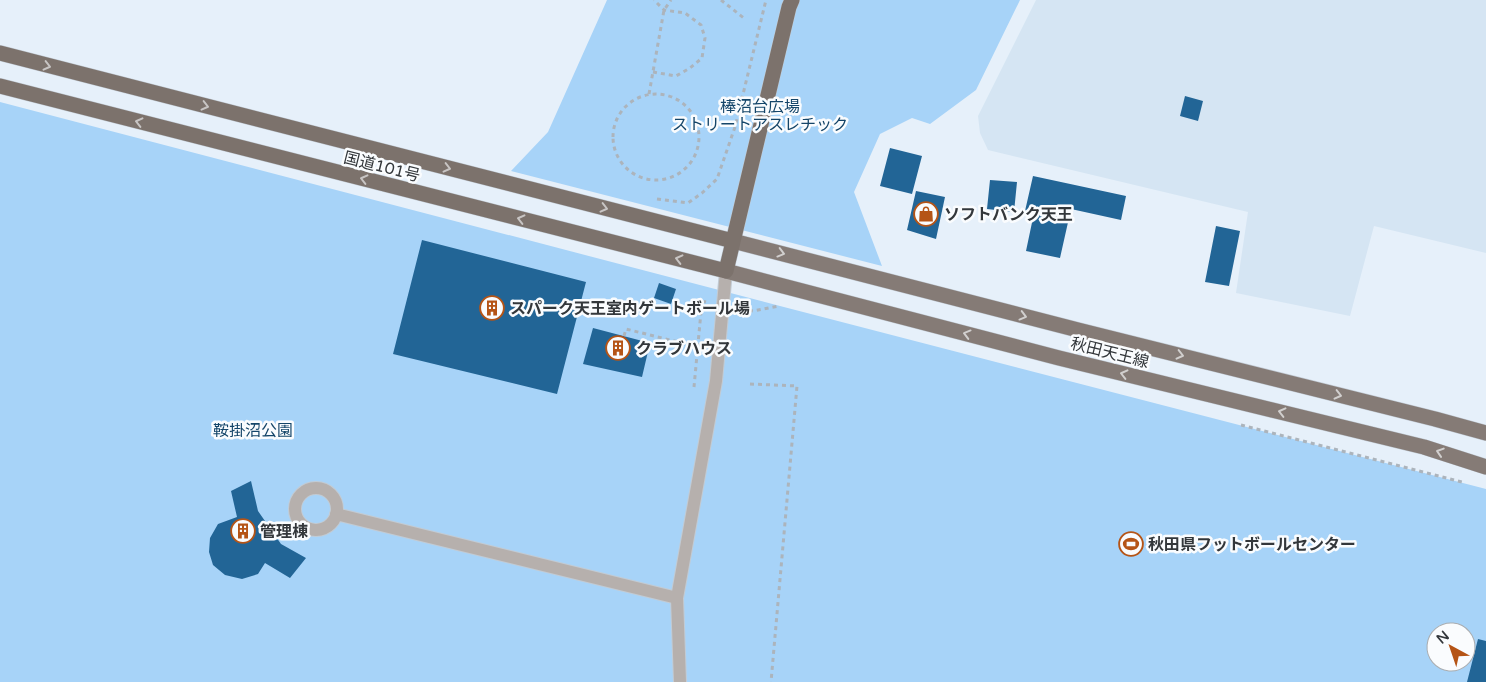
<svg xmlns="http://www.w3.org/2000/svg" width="1486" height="682" viewBox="0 0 1486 682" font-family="'Varela Round','Noto Sans JP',sans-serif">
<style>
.built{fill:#d5e5f3}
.green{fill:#a7d3f8;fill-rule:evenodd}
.building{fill:#226596}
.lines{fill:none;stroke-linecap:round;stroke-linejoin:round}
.service-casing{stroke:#c2cbd4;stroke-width:14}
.primary-casing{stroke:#c2cbd4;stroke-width:16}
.trunk-casing{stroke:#c2cbd4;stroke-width:16}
.path{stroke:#acb4bc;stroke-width:3;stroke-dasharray:4 4;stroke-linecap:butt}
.service{stroke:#b6b0ad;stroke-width:12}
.primary{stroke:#857b76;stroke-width:15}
.trunk{stroke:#7c726c;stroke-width:15}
.oneway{stroke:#c8c5c4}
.oneway2{stroke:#d1cfce}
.labels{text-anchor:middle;stroke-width:5;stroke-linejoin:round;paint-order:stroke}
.park-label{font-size:16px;fill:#144569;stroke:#fafcfe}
.street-label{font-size:16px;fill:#33373b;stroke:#fafcfe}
.poi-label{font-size:16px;font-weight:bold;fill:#33373b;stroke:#fafcfe;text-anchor:start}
</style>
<rect width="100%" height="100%" fill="#e6f0fa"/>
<path class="built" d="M 1036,0 L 1486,0 L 1486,253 L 1374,226 L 1350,316 L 1236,293 L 1248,212 L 988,150 L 980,133 L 978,116 Z"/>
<path class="green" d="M 607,0 L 1020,0 L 976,90 L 930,124 L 912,118 L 880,134 L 854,192 L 882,266 L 511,171 L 548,132 Z
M 0,102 L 780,306 L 1486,489 L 1486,682 L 0,682 ZM 1436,632 L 1466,632 L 1466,662 L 1436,662 Z"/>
<path class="building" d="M 1185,96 L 1203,101 L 1198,121 L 1180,116 Z
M 890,148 L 922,156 L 912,194 L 880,186 Z
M 1033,176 L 1126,196 L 1121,220 L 1071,209 L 1060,258 L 1026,251 L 1034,213 L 1025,211 Z
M 990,180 L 1017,182 L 1014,212 L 987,209 Z
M 916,191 L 945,197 L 936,239 L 907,230 Z
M 1216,226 L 1240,231 L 1229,286 L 1205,282 Z
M 422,240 L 586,282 L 557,394 L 393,354 Z
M 659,283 L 676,289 L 671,304 L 654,298 Z
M 593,328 L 650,343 L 642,377 L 583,364 Z
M 251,481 L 258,511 L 281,544 L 306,558 L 290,578 L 265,563 L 258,574 L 242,579 L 225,575 L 213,565 L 209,552 L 210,538 L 218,524 L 237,517 L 231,491 Z
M 1478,639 L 1486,641 L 1486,682 L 1467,682 Z"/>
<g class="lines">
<g class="service-casing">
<path id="service" d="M295 509a21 21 0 1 1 42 0a21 21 0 1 1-42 0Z
M 336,514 L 677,598
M 680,682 L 677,598 L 716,381 L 726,271"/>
</g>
<g class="primary-casing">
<path id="primary" d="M 733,241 L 1078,330 L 1435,419 L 1486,433
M 726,271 L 1059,358 L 1424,447 L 1486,467"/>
</g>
<g class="trunk-casing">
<path id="trunk" d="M 0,53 L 733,241
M 0,86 L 726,271 L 789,7 L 792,0"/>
</g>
<path class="path" d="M 721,0 L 745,19
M 653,72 L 676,76 L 690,68 L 702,58 L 705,38 L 701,25 L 685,13 L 664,10 L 654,0
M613 137a43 43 0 1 1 86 0a43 43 0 1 1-86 0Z
M 649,94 L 664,10 L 671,0
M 657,199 L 688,203 L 702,193 L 717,179 L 735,127 L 766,0
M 741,309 L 753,311 L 779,306
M 624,336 L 626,329 L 698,347
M 750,384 L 797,386 L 771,682
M 694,387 L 702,301 L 706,302
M 1241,425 L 1462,482"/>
<use href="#service" class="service"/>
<use href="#primary" class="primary"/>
<use href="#trunk" class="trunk"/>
</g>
<defs><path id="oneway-chevron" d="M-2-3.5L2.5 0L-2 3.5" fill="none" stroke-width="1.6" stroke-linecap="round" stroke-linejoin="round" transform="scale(1.25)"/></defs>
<g class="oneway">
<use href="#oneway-chevron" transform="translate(47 66) rotate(14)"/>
<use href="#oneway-chevron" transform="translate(205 106) rotate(14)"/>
<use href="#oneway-chevron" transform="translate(139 122) rotate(-166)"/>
<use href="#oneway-chevron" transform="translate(447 168) rotate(14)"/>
<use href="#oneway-chevron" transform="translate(364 179) rotate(-166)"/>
<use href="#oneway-chevron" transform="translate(604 208) rotate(14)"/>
<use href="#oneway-chevron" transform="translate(521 219) rotate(-166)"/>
<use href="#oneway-chevron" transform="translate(679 259) rotate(-166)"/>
</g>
<g class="oneway2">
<use href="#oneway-chevron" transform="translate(781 253) rotate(15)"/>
<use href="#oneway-chevron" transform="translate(1023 316) rotate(15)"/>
<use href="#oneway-chevron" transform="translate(967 334) rotate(-165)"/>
<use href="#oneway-chevron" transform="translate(1180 355) rotate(14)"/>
<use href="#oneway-chevron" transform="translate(1124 374) rotate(-166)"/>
<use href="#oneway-chevron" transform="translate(1338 395) rotate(14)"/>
<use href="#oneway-chevron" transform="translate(1282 412) rotate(-166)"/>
<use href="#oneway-chevron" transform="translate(1440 452) rotate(-162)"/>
</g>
<defs>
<g id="shop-ring" transform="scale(1.25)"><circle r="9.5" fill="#fafcfe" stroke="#b55416" stroke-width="1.5"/><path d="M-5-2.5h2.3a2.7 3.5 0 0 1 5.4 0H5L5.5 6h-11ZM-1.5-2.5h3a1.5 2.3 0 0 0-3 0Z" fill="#b55416"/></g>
<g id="building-ring" transform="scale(1.25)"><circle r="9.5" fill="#fafcfe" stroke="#b55416" stroke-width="1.5"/><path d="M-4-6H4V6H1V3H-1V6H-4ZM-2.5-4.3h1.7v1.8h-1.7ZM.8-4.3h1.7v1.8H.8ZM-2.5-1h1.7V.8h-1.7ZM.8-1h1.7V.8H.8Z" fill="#b55416"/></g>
<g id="stadium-ring" transform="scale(1.25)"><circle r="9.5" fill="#fafcfe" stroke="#b55416" stroke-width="1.5"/><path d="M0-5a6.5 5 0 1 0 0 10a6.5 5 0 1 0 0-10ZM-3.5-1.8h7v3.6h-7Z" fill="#b55416"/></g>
</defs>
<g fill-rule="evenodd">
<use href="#shop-ring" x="926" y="214"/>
<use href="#building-ring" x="492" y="308"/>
<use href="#building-ring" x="618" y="348"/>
<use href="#building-ring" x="243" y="531"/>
<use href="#stadium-ring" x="1131" y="544"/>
</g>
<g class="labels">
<g class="park-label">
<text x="760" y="112">棒沼台広場<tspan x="760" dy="18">ストリートアスレチック</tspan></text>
<text x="253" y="436">鞍掛沼公園</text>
</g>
<g class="street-label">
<text transform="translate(382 166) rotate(14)" y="6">国道101号</text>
<text transform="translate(1110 352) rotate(14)" y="6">秋田天王線</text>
</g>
<g class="poi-label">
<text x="944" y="220">ソフトバンク天王</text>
<text x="510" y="314">スパーク天王室内ゲートボール場</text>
<text x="636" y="354">クラブハウス</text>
<text x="260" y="537">管理棟</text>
<text x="1148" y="550">秋田県フットボールセンター</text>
</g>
</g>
<g transform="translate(1451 647) rotate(320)"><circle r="24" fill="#fafcfe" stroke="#aaadb0"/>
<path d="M0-4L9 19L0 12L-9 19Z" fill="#b55416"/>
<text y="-8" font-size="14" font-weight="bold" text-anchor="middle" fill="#33373b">N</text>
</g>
</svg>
